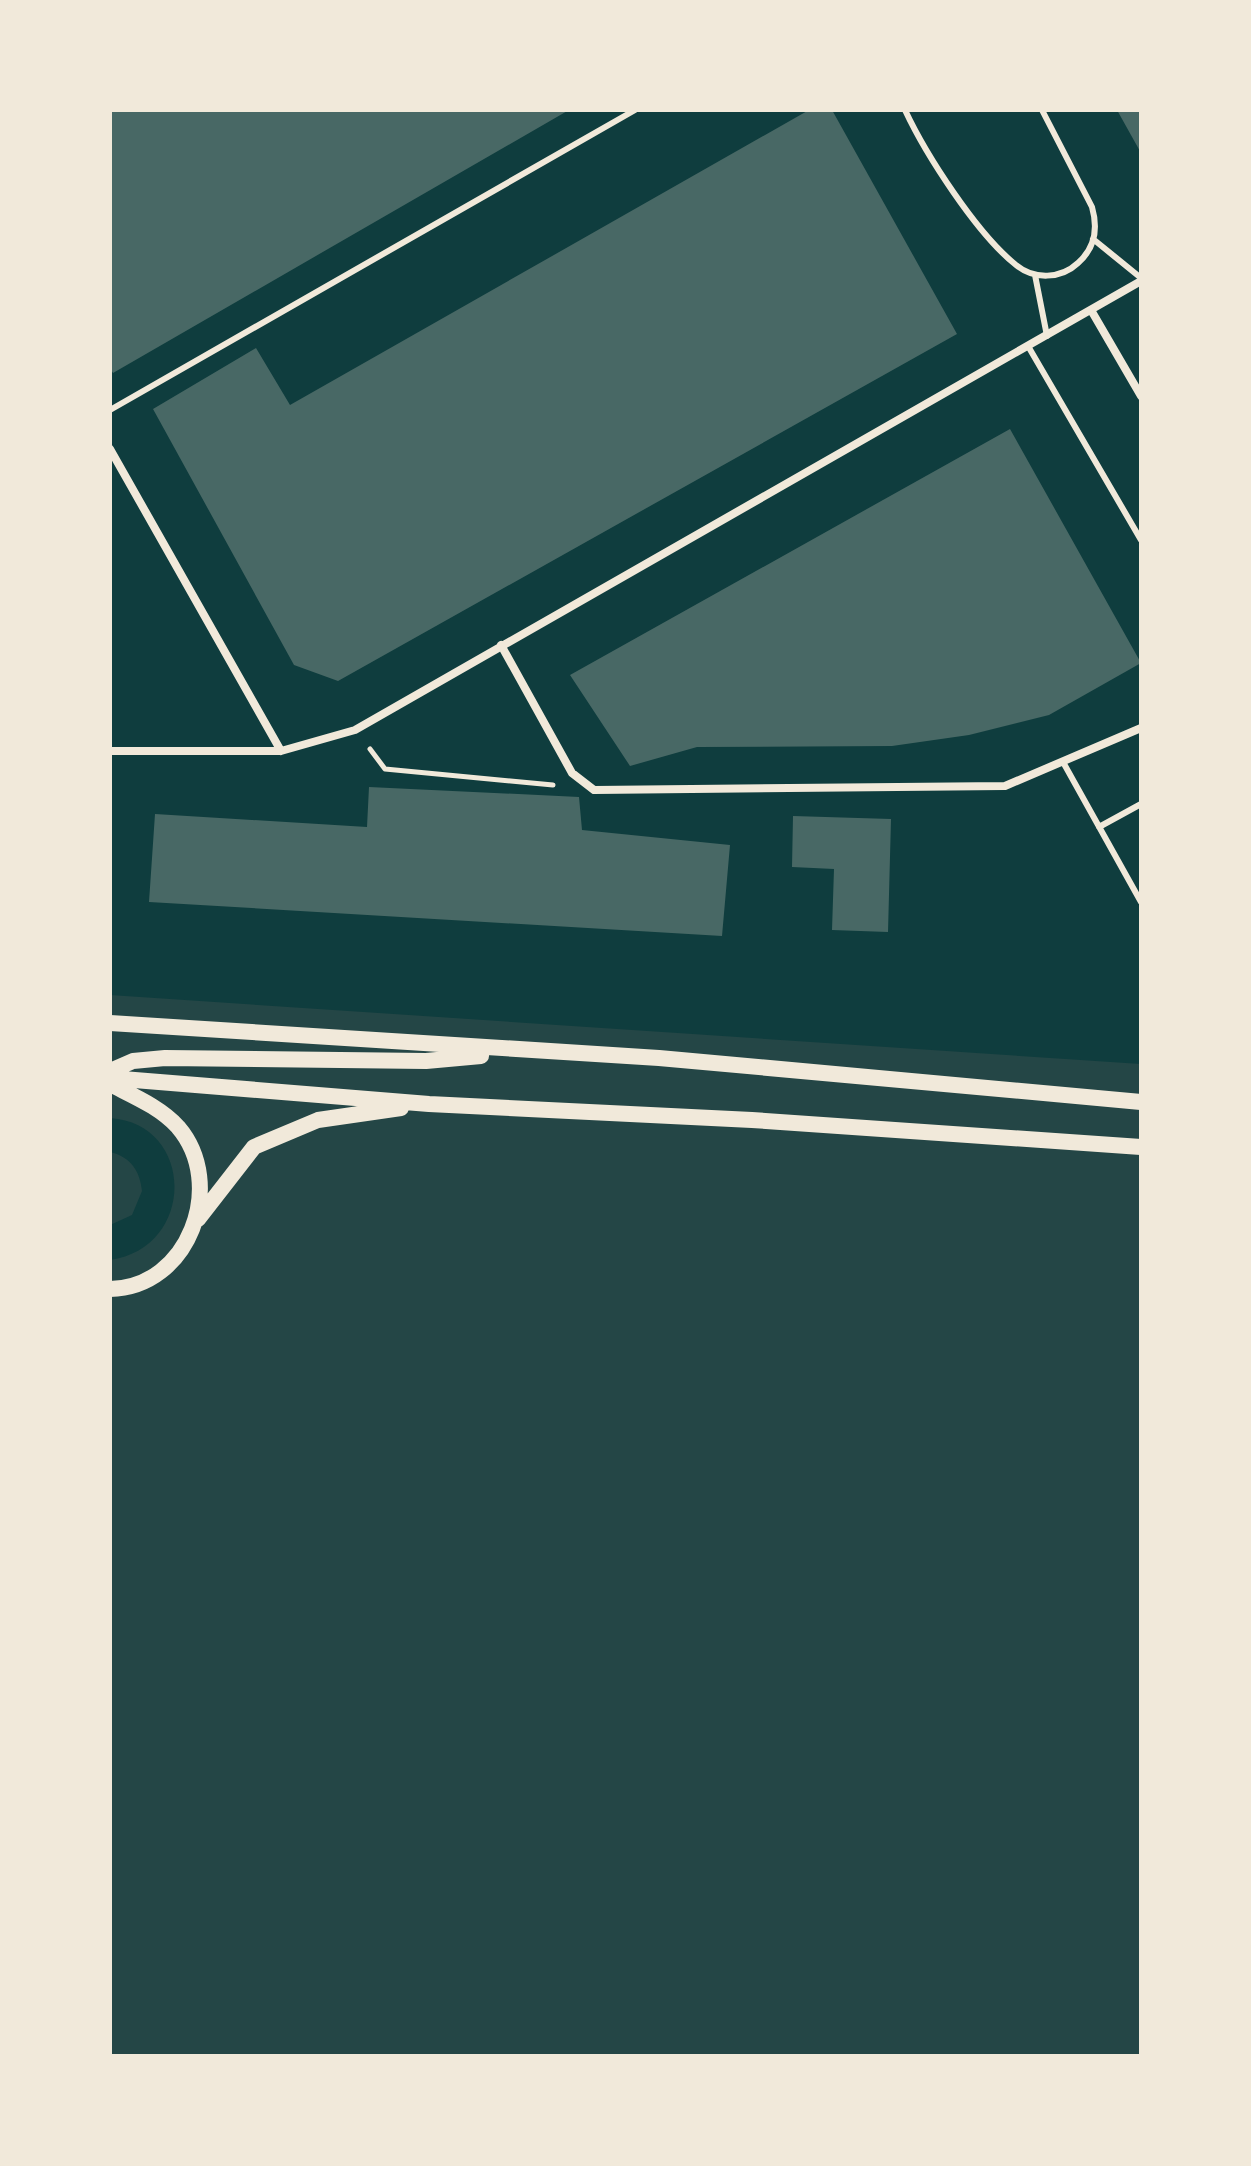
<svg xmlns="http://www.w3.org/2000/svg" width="1251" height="2166" viewBox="0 0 1251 2166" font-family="Spectral,serif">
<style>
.green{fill:#244646}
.building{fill:#486865}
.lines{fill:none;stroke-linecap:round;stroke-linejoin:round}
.path{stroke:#f1e9da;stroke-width:5}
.service{stroke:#f1e9da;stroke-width:6}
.minor{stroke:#f1e9da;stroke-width:8}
.secondary{stroke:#f1e9da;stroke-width:16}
</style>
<rect width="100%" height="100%" fill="#0f3d3e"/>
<path class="green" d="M 110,995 L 1141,1064 L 1141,2056 L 110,2056 L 110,1260 C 196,1248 196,1124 110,1118 Z
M 110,1152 C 131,1157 140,1171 142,1191 L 132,1215 L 110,1225 Z"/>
<path class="building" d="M 110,110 L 569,110 L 113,373 L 110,368 Z
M 809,110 L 832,110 L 957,334 L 338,681 L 294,665 L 153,409 L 256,348 L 290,405 Z
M 1117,110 L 1141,110 L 1141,153 Z
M 1010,429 L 1141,663 L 1049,715 L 969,735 L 892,746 L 697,747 L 630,766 L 570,675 Z
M 369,787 L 579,797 L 582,830 L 730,845 L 722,936 L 149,902 L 155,814 L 367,827 Z
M 793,816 L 891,819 L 888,932 L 832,930 L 834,869 L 792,867 Z"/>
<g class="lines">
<path class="path" d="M 370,749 L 385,769 L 553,785"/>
<path class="service" d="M 905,110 C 926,155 977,234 1016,265 C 1034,280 1061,279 1078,263 C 1095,248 1098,228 1092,207 L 1042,110
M 1093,239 L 1141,278
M 1035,275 L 1047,336
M 1028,346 L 1141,540
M 110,410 L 635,110
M 1063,762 L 1141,902
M 1099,827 L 1141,804"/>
<path class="minor" d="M 1091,310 L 1141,396
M 110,449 L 281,751
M 501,645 L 572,773 L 594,790 L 1005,786 L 1141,728
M 110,751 L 281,751 L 355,730 L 1141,281"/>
<path class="secondary" d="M 110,1023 L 659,1058 L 1141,1102
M 110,1071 L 133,1061 L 165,1058 L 426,1061 L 481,1056
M 110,1078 L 429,1104 L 752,1120 L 1141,1147
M 110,1084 C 133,1096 160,1107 178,1127 C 227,1184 189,1288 110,1289
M 198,1219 L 254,1147 L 318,1120 L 401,1108"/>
</g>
<rect width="1251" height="2166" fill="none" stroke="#f1e9da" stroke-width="224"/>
</svg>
